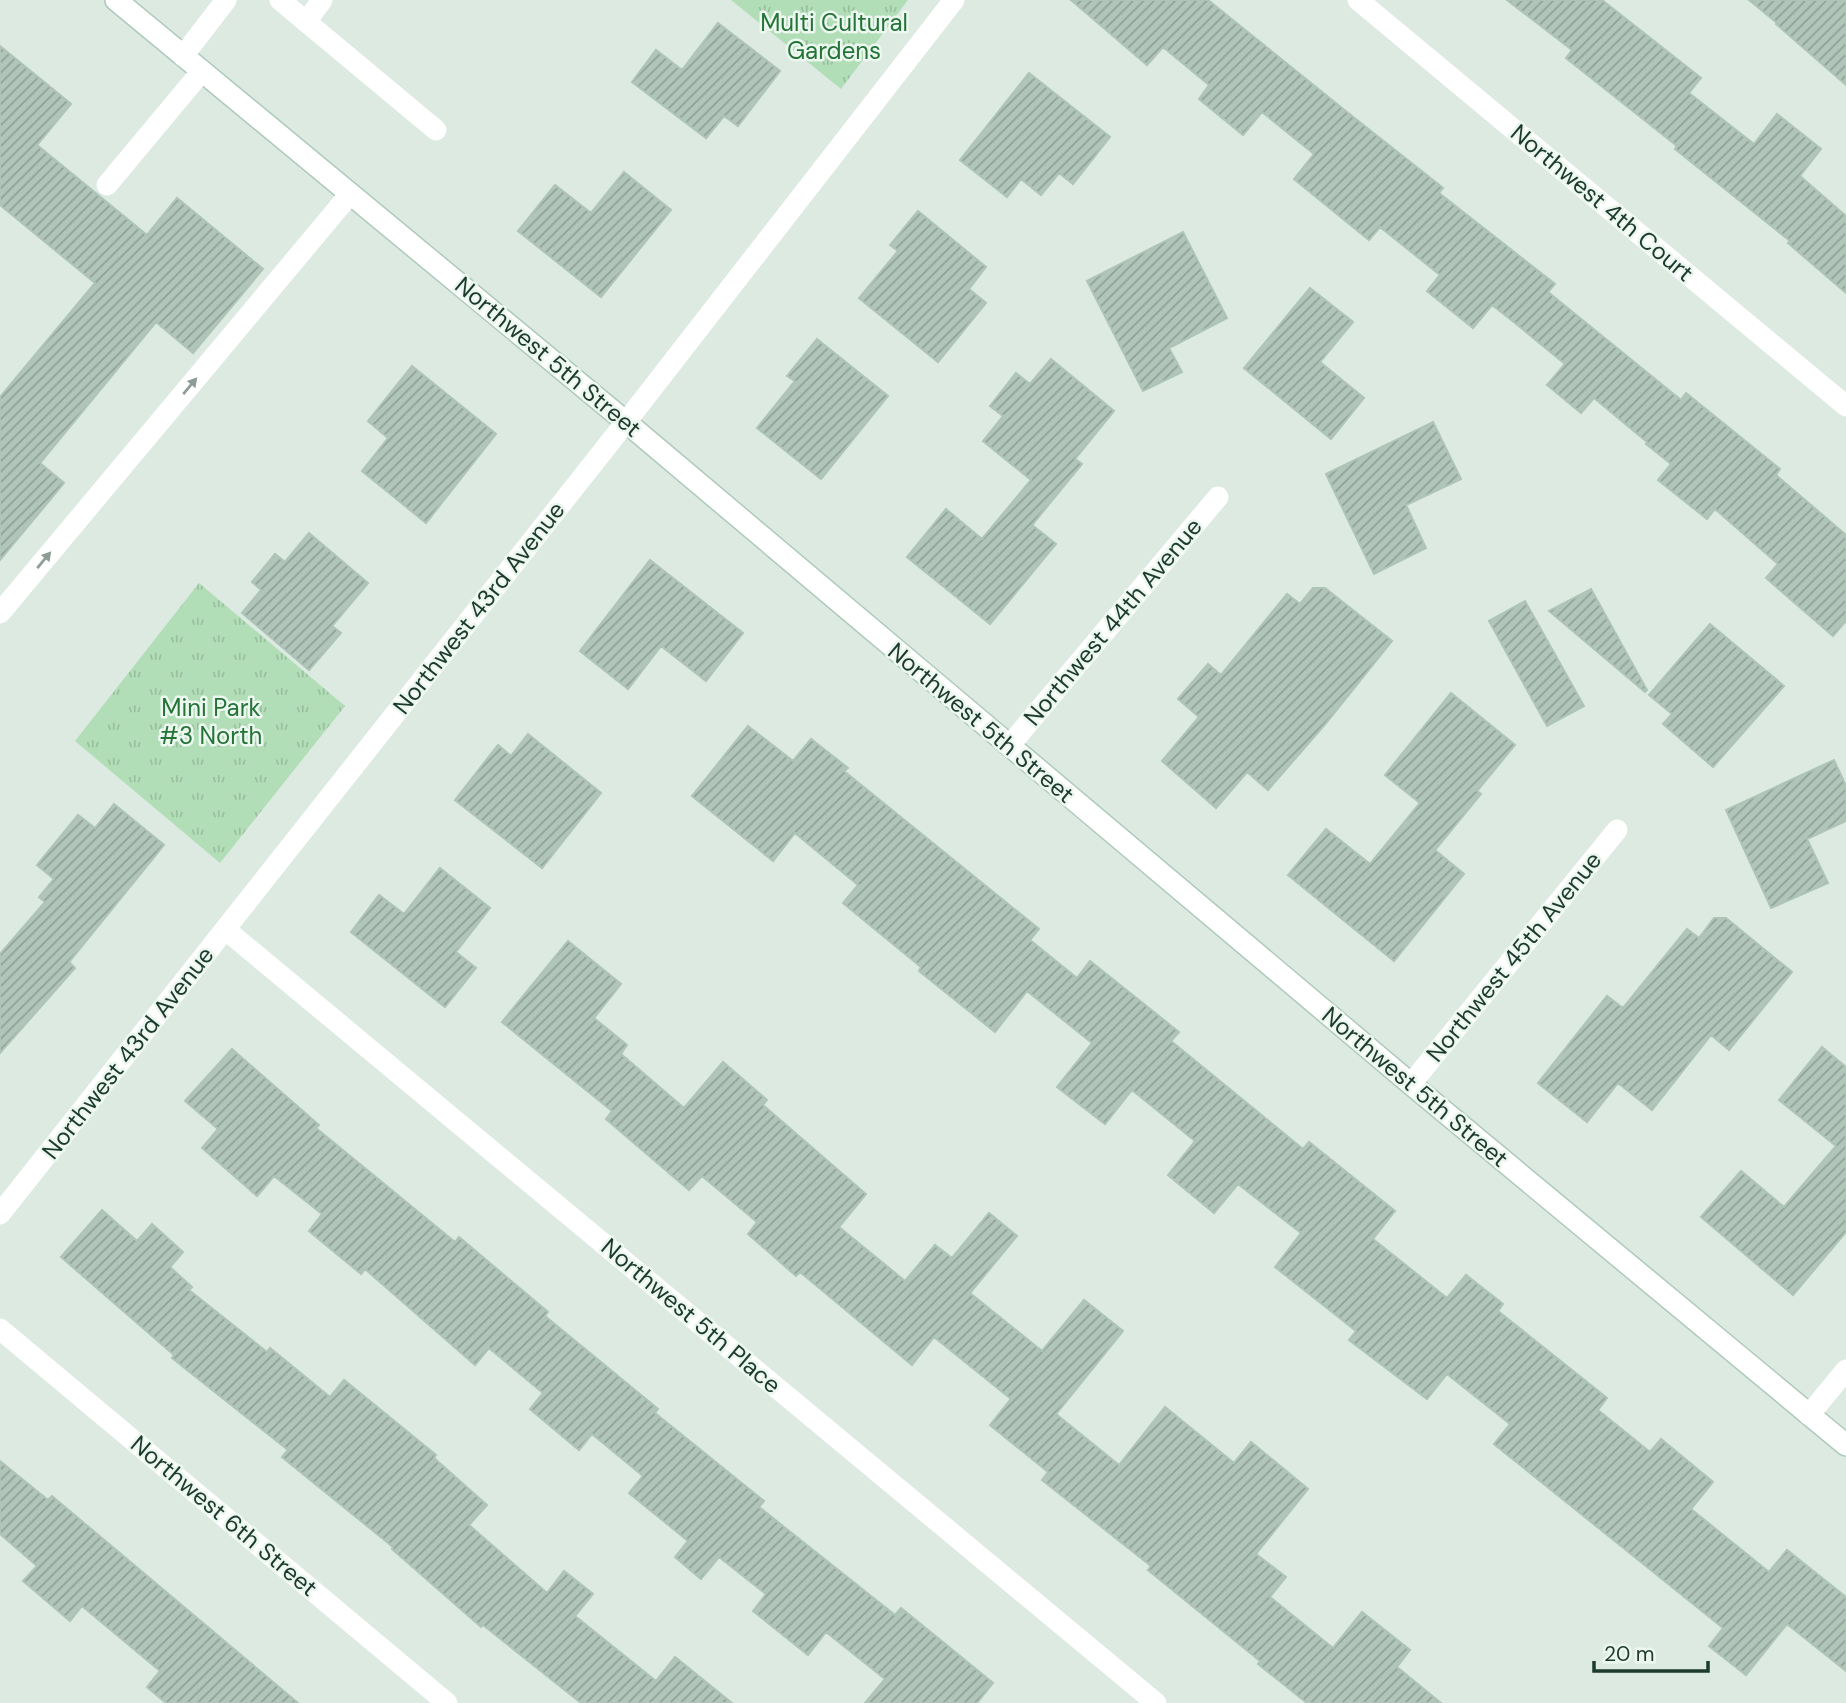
<svg xmlns="http://www.w3.org/2000/svg" width="1846" height="1703" viewBox="0 0 1846 1703" font-family="'DM Sans',sans-serif">
<style>
.park{fill:url(#park-tufts)}
.building{fill:url(#building-hatch);stroke:#aec4b7;stroke-width:2}
.lines{fill:none;stroke-linecap:round;stroke-linejoin:round}
.secondary-casing{stroke:#aecabc;stroke-width:24}
.lane{stroke:#fff;stroke-width:21}
.street{stroke:#fff;stroke-width:21}
.secondary{stroke:#fff;stroke-width:21}
.oneway{fill:#8e9c96}
.labels{text-anchor:middle;stroke-width:5;stroke-linejoin:round;paint-order:stroke}
.park-label{font-size:24px;fill:#247437;stroke:#ecf7f0}
.street-label{font-size:24px;fill:#1d3a2e;stroke:#ecf7f0}
</style>
<defs>
<pattern id="park-tufts" width="24" height="20" patternUnits="userSpaceOnUse" patternTransform="scale(1.75)"><rect width="24" height="20" fill="#b2deb7"/><path d="M3 7l-1-3M5 7V3M7 7l1-3M15 17l-1-3M17 17v-4M19 17l1-3" fill="none" stroke="#99bf9e"/></pattern>
<pattern id="building-hatch" width="6" height="6" patternUnits="userSpaceOnUse" patternTransform="scale(1.75)"><rect width="6" height="6" fill="#b1c5ba"/><path d="M-1 1l2-2M0 6l6-6M5 7l2-2" fill="none" stroke="#8fa198"/></pattern>
</defs>
<rect width="100%" height="100%" fill="#dceae1"/>
<path class="park" d="M 731,0 L 908,0 L 841,89 Z
M 199,583 L 345,706 L 220,863 L 75,741 Z"/>
<path class="building" d="M 1071,0 L 1208,0 L 1347,112 L 1443,188 L 1439,193 L 1555,284 L 1548,292 L 1681,400 L 1686,393 L 1780,469 L 1776,475 L 1846,535 L 1846,621 L 1833,636 L 1766,578 L 1778,564 L 1715,509 L 1707,519 L 1658,480 L 1671,464 L 1646,444 L 1647,442 L 1594,398 L 1581,413 L 1547,385 L 1565,364 L 1515,323 L 1492,305 L 1473,328 L 1427,291 L 1440,275 L 1380,227 L 1369,240 L 1294,179 L 1314,154 L 1262,112 L 1243,135 L 1199,99 L 1209,85 L 1163,47 L 1147,65 Z
M 1507,0 L 1602,0 L 1701,78 L 1689,93 L 1754,144 L 1777,114 L 1821,149 L 1800,176 L 1846,216 L 1846,293 L 1788,243 L 1790,241 L 1675,149 L 1677,146 L 1566,58 L 1572,50 Z
M 1749,0 L 1846,0 L 1846,85 L 1776,24 L 1777,23 Z
M 718,23 L 780,71 L 738,126 L 724,116 L 706,138 L 632,82 L 656,50 L 682,70 Z
M 0,46 L 71,104 L 37,145 L 147,235 L 177,198 L 263,269 L 193,353 L 156,322 L 40,463 L 64,483 L 0,560 L 0,397 L 95,283 L 0,205 Z
M 1029,73 L 1110,137 L 1073,184 L 1059,173 L 1041,195 L 1021,179 L 1007,197 L 960,160 Z
M 624,172 L 671,210 L 601,297 L 518,231 L 555,185 L 591,213 Z
M 918,211 L 986,267 L 969,289 L 986,303 L 938,362 L 859,298 L 898,251 L 890,245 Z
M 1183,232 L 1227,318 L 1169,348 L 1182,372 L 1143,391 L 1087,281 Z
M 1310,288 L 1353,322 L 1320,362 L 1364,398 L 1331,439 L 1244,368 Z
M 817,339 L 888,396 L 821,479 L 757,428 L 795,381 L 787,376 Z
M 1051,359 L 1114,411 L 1075,459 L 1082,464 L 1032,525 L 1056,544 L 990,624 L 907,557 L 946,509 L 982,539 L 1031,480 L 983,441 L 1003,416 L 990,406 L 1016,373 L 1030,384 Z
M 412,366 L 496,434 L 426,523 L 362,471 L 388,438 L 368,421 Z
M 1433,422 L 1461,479 L 1406,505 L 1426,548 L 1374,574 L 1326,474 Z
M 309,533 L 368,583 L 332,626 L 341,633 L 309,670 L 242,613 L 261,590 L 252,582 L 275,554 L 285,562 Z
M 650,560 L 743,633 L 706,681 L 661,646 L 628,689 L 580,651 Z
M 1313,588 L 1325,588 L 1392,641 L 1327,722 L 1268,790 L 1247,772 L 1216,808 L 1162,761 L 1199,717 L 1178,699 L 1208,664 L 1221,675 L 1287,594 L 1300,604 Z
M 1591,589 L 1647,690 L 1645,692 L 1549,611 Z
M 1525,601 L 1584,706 L 1547,726 L 1489,621 Z
M 1710,624 L 1784,686 L 1713,767 L 1663,724 L 1672,714 L 1649,695 Z
M 1451,693 L 1515,745 L 1477,791 L 1481,794 L 1435,850 L 1464,874 L 1394,961 L 1288,875 L 1326,829 L 1370,864 L 1420,803 L 1385,775 Z
M 748,726 L 793,761 L 811,739 L 848,768 L 844,771 L 1039,929 L 1030,940 L 1077,978 L 1090,961 L 1179,1032 L 1171,1041 L 1303,1149 L 1309,1142 L 1395,1211 L 1373,1239 L 1447,1298 L 1466,1275 L 1503,1304 L 1498,1311 L 1607,1398 L 1598,1410 L 1650,1452 L 1661,1439 L 1713,1482 L 1691,1509 L 1769,1572 L 1787,1550 L 1846,1597 L 1846,1671 L 1787,1624 L 1746,1675 L 1709,1646 L 1723,1628 L 1494,1444 L 1510,1424 L 1447,1374 L 1427,1399 L 1349,1340 L 1356,1331 L 1275,1267 L 1301,1233 L 1238,1184 L 1214,1213 L 1168,1175 L 1195,1141 L 1132,1090 L 1105,1124 L 1057,1087 L 1092,1043 L 1027,991 L 995,1032 L 919,971 L 921,967 L 843,903 L 858,885 L 795,833 L 773,861 L 692,796 Z
M 528,734 L 601,793 L 542,868 L 455,800 L 498,745 L 511,756 Z
M 1834,760 L 1846,786 L 1846,821 L 1807,839 L 1828,883 L 1771,908 L 1726,810 Z
M 114,804 L 164,845 L 69,962 L 75,968 L 0,1053 L 0,954 L 45,902 L 39,897 L 54,879 L 37,865 L 78,815 L 95,828 Z
M 440,868 L 490,908 L 456,952 L 476,968 L 445,1007 L 351,932 L 379,895 L 404,914 Z
M 1714,918 L 1726,918 L 1792,972 L 1729,1050 L 1711,1035 L 1652,1110 L 1618,1083 L 1587,1122 L 1538,1083 L 1607,996 L 1623,1008 L 1687,929 L 1699,938 Z
M 568,941 L 621,984 L 594,1018 L 627,1045 L 621,1054 L 684,1108 L 723,1062 L 767,1100 L 763,1105 L 866,1194 L 839,1227 L 905,1281 L 935,1245 L 952,1258 L 989,1213 L 1017,1236 L 970,1293 L 1042,1351 L 1084,1300 L 1123,1331 L 1056,1414 L 1119,1465 L 1165,1407 L 1234,1463 L 1251,1442 L 1308,1489 L 1256,1554 L 1286,1577 L 1270,1597 L 1333,1648 L 1362,1612 L 1410,1650 L 1397,1667 L 1441,1703 L 1307,1703 L 1258,1664 L 1260,1661 L 1148,1570 L 1151,1566 L 1042,1480 L 1048,1472 L 990,1425 L 1011,1399 L 934,1337 L 912,1365 L 800,1272 L 796,1276 L 748,1234 L 757,1222 L 702,1176 L 689,1190 L 606,1119 L 612,1111 L 502,1022 Z
M 1822,1047 L 1846,1067 L 1846,1232 L 1793,1295 L 1701,1217 L 1741,1171 L 1784,1207 L 1836,1146 L 1779,1100 Z
M 232,1049 L 319,1125 L 316,1128 L 455,1242 L 459,1237 L 548,1312 L 545,1316 L 658,1409 L 655,1413 L 764,1501 L 759,1507 L 895,1615 L 901,1608 L 993,1683 L 977,1703 L 865,1703 L 885,1679 L 826,1632 L 808,1655 L 753,1611 L 766,1594 L 719,1557 L 701,1579 L 675,1557 L 688,1541 L 629,1493 L 643,1476 L 592,1434 L 579,1450 L 530,1409 L 543,1393 L 489,1348 L 475,1365 L 365,1269 L 361,1274 L 309,1231 L 322,1214 L 274,1176 L 257,1196 L 202,1148 L 218,1129 L 185,1101 Z
M 102,1210 L 137,1241 L 152,1224 L 183,1252 L 170,1267 L 192,1287 L 189,1290 L 267,1352 L 270,1348 L 330,1397 L 344,1380 L 436,1455 L 434,1458 L 487,1505 L 469,1525 L 547,1593 L 564,1571 L 593,1594 L 575,1616 L 656,1681 L 675,1657 L 732,1703 L 581,1703 L 483,1625 L 481,1627 L 392,1549 L 393,1547 L 282,1457 L 288,1450 L 172,1358 L 174,1355 L 61,1257 Z
M 0,1461 L 48,1500 L 52,1496 L 298,1703 L 166,1703 L 147,1687 L 160,1671 L 82,1606 L 70,1621 L 23,1581 L 37,1566 L 0,1534 Z"/>
<g class="lines">
<g class="secondary-casing">
<path id="secondary" d="M 116,0 L 626,422 L 1411,1084 L 1846,1445"/>
</g>
<path class="lane" d="M 280,0 L 436,130
M 306,22 L 322,0
M 183,56 L 226,0
M 107,185 L 202,71
M 0,613 L 350,194"/>
<path class="street" d="M 1358,0 L 1846,406
M 1009,746 L 1218,497
M 226,930 L 1156,1703
M 1411,1084 L 1617,830
M 0,1214 L 626,422 L 954,0
M 0,1329 L 447,1703
M 1809,1415 L 1846,1370"/>
<use href="#secondary" class="secondary"/>
</g>
<defs><path id="oneway-solid" d="M-6-.8H1V-3.2L6.5 0L1 3.2V.8H-6Z" transform="scale(1.75)"/></defs>
<g class="oneway">
<use href="#oneway-solid" transform="translate(190 386) rotate(-50)"/>
<use href="#oneway-solid" transform="translate(44 560) rotate(-50)"/>
</g>
<g class="labels">
<g class="park-label">
<text x="834" y="31">Multi Cultural<tspan x="834" dy="28">Gardens</tspan></text>
<text x="211" y="716">Mini Park<tspan x="211" dy="28">#3 North</tspan></text>
</g>
<g class="street-label">
<text transform="translate(1602 203) rotate(40)" y="8">Northwest 4th Court</text>
<text transform="translate(548 357) rotate(40)" y="8">Northwest 5th Street</text>
<text transform="translate(479 608) rotate(-52)" y="8">Northwest 43rd Avenue</text>
<text transform="translate(1113 622) rotate(-50)" y="8">Northwest 44th Avenue</text>
<text transform="translate(981 723) rotate(40)" y="8">Northwest 5th Street</text>
<text transform="translate(1514 957) rotate(-51)" y="8">Northwest 45th Avenue</text>
<text transform="translate(128 1053) rotate(-52)" y="8">Northwest 43rd Avenue</text>
<text transform="translate(1415 1087) rotate(40)" y="8">Northwest 5th Street</text>
<text transform="translate(691 1316) rotate(40)" y="8">Northwest 5th Place</text>
<text transform="translate(224 1516) rotate(40)" y="8">Northwest 6th Street</text>
</g>
</g>
<path d="M1594 1661v10h114v-10" fill="none" stroke="#1d3a2e" stroke-width="3.5"/>
<text x="1604" y="1661" font-size="21" fill="#1d3a2e" stroke="#ecf7f0" stroke-width="5" paint-order="stroke">20 m</text>
</svg>
